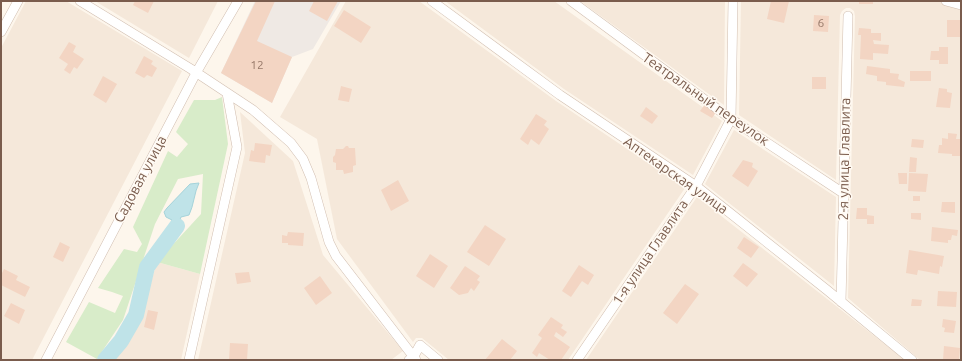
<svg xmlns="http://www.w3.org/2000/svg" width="962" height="361" viewBox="0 0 962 361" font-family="Ubuntu,sans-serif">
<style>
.residential{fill:#f5e8da}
.industrial{fill:#efe9e4}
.green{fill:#d8ecc9}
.water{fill:#bfe3e8;stroke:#a5d3da}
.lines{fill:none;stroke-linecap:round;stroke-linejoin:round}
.river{stroke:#bfe3e8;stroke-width:16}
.building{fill:#f3d5c3}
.minor-casing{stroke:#d1beb0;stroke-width:10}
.minor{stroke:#fff;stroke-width:9}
.labels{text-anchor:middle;stroke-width:3;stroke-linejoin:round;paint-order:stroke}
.number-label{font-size:12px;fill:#987a6a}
.street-label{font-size:14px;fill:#7a5c4d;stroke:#fffaf3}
</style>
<rect width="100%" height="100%" fill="#fdf6ec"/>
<path class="residential" d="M 26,1 L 66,1 L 182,71 L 32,360 L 1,360 L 1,48 Z
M 95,1 L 218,1 L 189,58 Z
M 346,1 L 419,1 L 556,101 L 685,188 L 568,360 L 449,360 L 422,338 L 416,338 L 413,342 L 337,239 L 317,139 L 280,117 Z
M 445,1 L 554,1 L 722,121 L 693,175 L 564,89 Z
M 580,1 L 725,1 L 724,105 Z
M 741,1 L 961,1 L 961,360 L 920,360 L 848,298 L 855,16 L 854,11 L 850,8 L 846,8 L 842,11 L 840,15 L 836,180 L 739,115 Z
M 240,112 L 293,161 L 323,255 L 403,351 L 391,360 L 198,360 L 245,153 Z
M 734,130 L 836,197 L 834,286 L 705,184 Z
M 697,197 L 905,360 L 586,360 Z
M 157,262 L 200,274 L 181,360 L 114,360 L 119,350 L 136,330 Z"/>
<path class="industrial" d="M 255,1 L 341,1 L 313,49 L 292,57 L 272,103 L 221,73 Z"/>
<path class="green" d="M 222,97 L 228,144 L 200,274 L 157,262 L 201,214 L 203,174 L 178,179 L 155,224 L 123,320 L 97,359 L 66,342 L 89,302 L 115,313 L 123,296 L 112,292 L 98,288 L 124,249 L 137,252 L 142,244 L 133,227 L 168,151 L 177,157 L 188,144 L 176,132 L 194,100 L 215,100 Z"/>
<path class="water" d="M 199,183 C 194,193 194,205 189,215 L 181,217 L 177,226 L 173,228 L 170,227 L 172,220 L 166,217 L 164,212 L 167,208 L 190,184 Z"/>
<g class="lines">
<path class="river" d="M 105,360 L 121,341 L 136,315 L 147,267 L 177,226"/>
</g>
<path class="building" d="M 135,1 L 154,1 L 148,13 L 133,5 Z
M 256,1 L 275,1 L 257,41 L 292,57 L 272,103 L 221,73 Z
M 314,1 L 338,1 L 327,21 L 309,11 Z
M 771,1 L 789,1 L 784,23 L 767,19 Z
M 859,1 L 873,1 L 873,4 L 859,4 Z
M 344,10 L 371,27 L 361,43 L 334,26 Z
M 814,15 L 829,16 L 828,32 L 813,31 Z
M 947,20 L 961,20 L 961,37 L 947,37 Z
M 859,28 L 871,29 L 871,33 L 881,33 L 881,41 L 873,40 L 874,44 L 889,45 L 888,54 L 873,53 L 873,60 L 860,59 L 861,35 L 858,35 Z
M 69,42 L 76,46 L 73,52 L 84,59 L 77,69 L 74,67 L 70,74 L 64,70 L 68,64 L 59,58 Z
M 939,47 L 948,47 L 948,64 L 939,64 L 939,60 L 930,60 L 931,51 L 939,51 Z
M 144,56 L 153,61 L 151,64 L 157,68 L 152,77 L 147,75 L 144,78 L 135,73 Z
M 867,66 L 890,69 L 890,73 L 899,74 L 898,79 L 905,82 L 904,87 L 886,85 L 886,82 L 877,81 L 877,76 L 866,74 Z
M 910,71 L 931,71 L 931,81 L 910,81 Z
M 103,76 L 117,84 L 106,103 L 93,95 Z
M 812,77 L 826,77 L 826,89 L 812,89 Z
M 341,86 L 352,89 L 349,102 L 338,100 Z
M 939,88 L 947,89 L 947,92 L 952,93 L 950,108 L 936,107 Z
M 706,103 L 717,111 L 712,118 L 700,111 Z
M 646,107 L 658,116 L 652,124 L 640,116 Z
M 536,114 L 547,121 L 544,125 L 549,129 L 539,145 L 531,139 L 528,145 L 520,139 Z
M 948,133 L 957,134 L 956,139 L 961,139 L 960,156 L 952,156 L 952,154 L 938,153 L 939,145 L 942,145 L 942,138 L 948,139 Z
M 912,139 L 924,140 L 923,148 L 911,147 Z
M 255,143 L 272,145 L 270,156 L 266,155 L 265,163 L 249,161 L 251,150 L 254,151 Z
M 346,146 L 348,146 L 349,148 L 355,148 L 356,165 L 353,166 L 353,172 L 344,174 L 343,170 L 336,170 L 336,163 L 333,162 L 333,157 L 335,155 L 336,149 L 343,149 Z
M 910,157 L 917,158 L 916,172 L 909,172 Z
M 743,160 L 753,163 L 752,167 L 758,171 L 748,187 L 732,176 Z
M 898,173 L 907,173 L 907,184 L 899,184 Z
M 909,173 L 928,174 L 926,192 L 908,191 Z
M 398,180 L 409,201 L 391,211 L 381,190 Z
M 913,196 L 920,196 L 920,201 L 913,201 Z
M 942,202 L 955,202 L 955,213 L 941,212 Z
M 857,208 L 867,208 L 867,215 L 874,216 L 874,224 L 867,224 L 867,219 L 856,219 Z
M 911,213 L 921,213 L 921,220 L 911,219 Z
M 485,225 L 506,239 L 489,266 L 467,252 Z
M 932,227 L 958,230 L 957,236 L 952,235 L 951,240 L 948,240 L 948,243 L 931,241 Z
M 288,232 L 304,233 L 303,246 L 288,245 L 288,243 L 282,243 L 282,235 L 287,236 Z
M 744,237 L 759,247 L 751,258 L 737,248 Z
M 60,242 L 70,247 L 63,262 L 53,257 Z
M 909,250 L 944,256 L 942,267 L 940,266 L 939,274 L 918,270 L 917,275 L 906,273 Z
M 430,254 L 448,266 L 434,288 L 416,276 Z
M 743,263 L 758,274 L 747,287 L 733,276 Z
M 579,265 L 594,275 L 588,285 L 582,281 L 571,297 L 562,291 Z
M 465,266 L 480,276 L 477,280 L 480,282 L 474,291 L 471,288 L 468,293 L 459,295 L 450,288 Z
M 4,269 L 18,276 L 16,280 L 30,287 L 25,297 L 1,285 L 1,275 Z
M 249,272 L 251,282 L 237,284 L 235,273 Z
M 320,276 L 332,293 L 316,305 L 304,288 Z
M 685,284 L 699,294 L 677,324 L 663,313 Z
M 938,291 L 957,292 L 956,307 L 937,306 Z
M 912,299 L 922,300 L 921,306 L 911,306 Z
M 11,303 L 25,310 L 19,324 L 4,316 Z
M 148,310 L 158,312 L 154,330 L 144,327 Z
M 551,317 L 563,325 L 561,328 L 567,332 L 563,337 L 556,332 L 554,336 L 570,347 L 561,360 L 550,360 L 539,353 L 537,357 L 532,353 L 542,338 L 538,335 Z
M 943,319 L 956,321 L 954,333 L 944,332 L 945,328 L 942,327 Z
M 502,339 L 517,351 L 510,360 L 485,360 Z
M 230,343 L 248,344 L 247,360 L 229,360 Z
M 944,346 L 960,348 L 959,360 L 943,360 Z"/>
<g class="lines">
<g class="minor-casing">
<path id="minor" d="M 80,1 L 191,69 L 253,110 L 291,143 L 303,159 L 311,178 L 329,242 L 336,256 L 416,360
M 432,1 L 560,95 L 696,186 L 827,290 L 912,360
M 571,1 L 731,119 L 843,193
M 946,1 L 961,5
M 1,32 L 18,1
M 841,302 L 848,16
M 46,360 L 196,73 L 238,1
M 189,360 L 237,147 L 227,93
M 409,360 L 414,356 L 420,345 L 438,360
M 577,360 L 696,186 L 731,119 L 733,1"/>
</g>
<use href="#minor" class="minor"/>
</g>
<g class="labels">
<g class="number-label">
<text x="821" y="27">6</text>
<text x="257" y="69">12</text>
</g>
<g class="street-label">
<text transform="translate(706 99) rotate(35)" y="5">Театральный переулок</text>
<text transform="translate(844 159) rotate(-89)" y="5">2-я улица Главлита</text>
<text transform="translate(676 175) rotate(35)" y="5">Аптекарская улица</text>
<text transform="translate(140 179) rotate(-62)" y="5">Садовая улица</text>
<text transform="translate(650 252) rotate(-56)" y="5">1-я улица Главлита</text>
</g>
</g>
<rect width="962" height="361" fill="none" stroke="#7a5c4d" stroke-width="4"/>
</svg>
